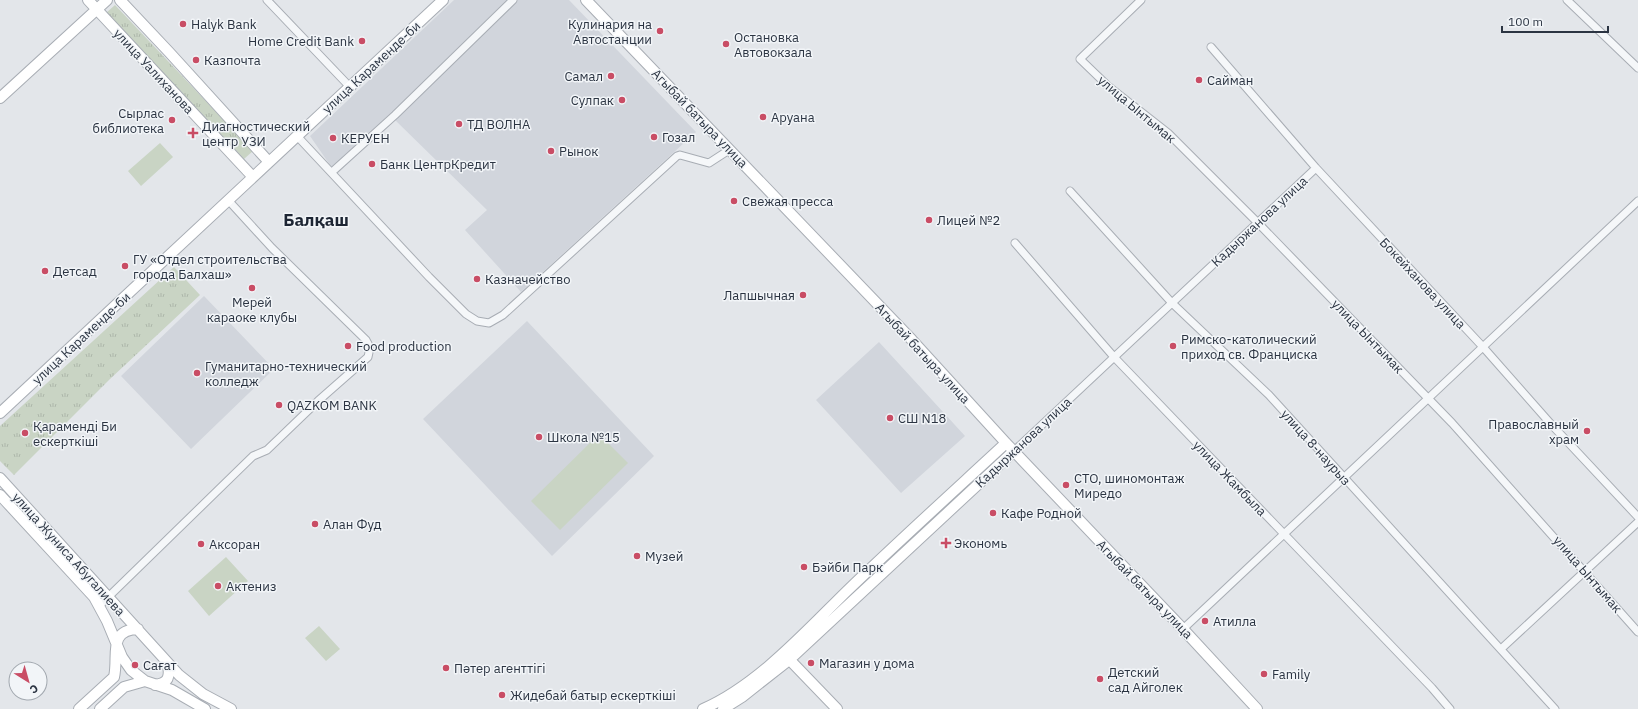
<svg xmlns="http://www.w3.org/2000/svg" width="1638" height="709" viewBox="0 0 1638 709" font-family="'IBM Plex Sans',sans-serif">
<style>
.built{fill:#d1d5dc}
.grass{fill:url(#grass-tufts)}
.pitch{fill:#c9d4c4}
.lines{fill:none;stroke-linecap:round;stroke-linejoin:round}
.street-casing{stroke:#a8adb4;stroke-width:9}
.secondary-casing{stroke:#a8adb4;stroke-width:12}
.street{stroke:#f5f7f9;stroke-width:7}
.secondary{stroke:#fff;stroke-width:10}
.poi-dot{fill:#c94d65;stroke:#f2f5f8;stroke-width:1.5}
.labels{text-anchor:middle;stroke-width:3;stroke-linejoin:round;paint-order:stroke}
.poi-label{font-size:13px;fill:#2b3442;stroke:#f2f5f8;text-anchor:start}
.street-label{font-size:13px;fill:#2b3442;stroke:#f2f5f8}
.district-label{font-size:17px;font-weight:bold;fill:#1d2533;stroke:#f2f5f8}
</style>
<defs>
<pattern id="grass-tufts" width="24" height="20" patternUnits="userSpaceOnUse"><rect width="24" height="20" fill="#c9d4c4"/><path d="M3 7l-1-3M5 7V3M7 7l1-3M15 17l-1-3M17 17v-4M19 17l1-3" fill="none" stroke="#adb7aa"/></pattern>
</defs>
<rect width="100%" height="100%" fill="#e3e6ea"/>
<path class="built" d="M 454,0 L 569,0 L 696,132 L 521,292 L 465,230 L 487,210 L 395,120 L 338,173 L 330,165 L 310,136 Z
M 204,296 L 274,369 L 191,449 L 121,376 Z
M 527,321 L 654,456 L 552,556 L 423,419 Z
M 879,342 L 965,436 L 901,493 L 816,400 Z"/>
<path class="grass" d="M 115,5 L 253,151 L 244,159 L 106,13 Z
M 174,267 L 200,295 L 110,379 L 14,475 L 0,461 L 0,426 Z"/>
<path class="pitch" d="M 160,143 L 173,157 L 141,186 L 128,171 Z
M 599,434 L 628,463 L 560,530 L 531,501 Z
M 226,557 L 248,581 L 209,616 L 188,591 Z
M 319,626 L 340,649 L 326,661 L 305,638 Z"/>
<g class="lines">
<g class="street-casing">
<path id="street" d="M 267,0 L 350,87
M 1141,0 L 1080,59 L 1108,86 L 1168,133 L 1258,223 L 1452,423 L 1638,632
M 1567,0 L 1638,68
M 1211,47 L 1316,168 L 1483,347 L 1550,423 L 1638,517
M 297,136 L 429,277 L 466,314 L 477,321 L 489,323 L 503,315 L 677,156 L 680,155 L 709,163 L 729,150
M 332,172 L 395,115 L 513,0
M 1070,191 L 1172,303 L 1269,395 L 1555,709
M 1015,243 L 1114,357 L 1432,688 L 1450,709
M 1014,451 L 1316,168
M 99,606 L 253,456 L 267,450 L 318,401 L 368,357 C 370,350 370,346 366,340 L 272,248 L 228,200
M 1183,629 L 1638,201
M 1501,649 L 1638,522"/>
</g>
<g class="secondary-casing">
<path id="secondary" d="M 88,0 L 253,177
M 120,0 L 169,52 L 269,162
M 586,0 L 912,340 L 1006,443 L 1183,629 L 1257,709
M 0,98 L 107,0
M 0,413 L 443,0
M 0,478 L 179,675 L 203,694 L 231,709
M 0,495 L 94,597 L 107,621 L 122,657 L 131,670 L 145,681 L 172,690 L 205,709
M 785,655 L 837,709
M 155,685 C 169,683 170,677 168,664
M 79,709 L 114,677 C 119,656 107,630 138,629
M 100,709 L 124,687 L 145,681
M 703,709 C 758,685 806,631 848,590 C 900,540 953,492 1006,443
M 723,709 L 742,697 L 789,660 L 1014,451"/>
</g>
<use href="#street" class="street"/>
<use href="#secondary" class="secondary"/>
</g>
<g class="poi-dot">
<circle cx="183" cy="24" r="4"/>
<circle cx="660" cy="31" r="4"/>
<circle cx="362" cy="41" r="4"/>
<circle cx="726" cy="44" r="4"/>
<circle cx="196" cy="60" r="4"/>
<circle cx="611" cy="76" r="4"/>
<circle cx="1199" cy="80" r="4"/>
<circle cx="622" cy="100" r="4"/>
<circle cx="763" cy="117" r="4"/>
<circle cx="172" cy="120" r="4"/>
<circle cx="459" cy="124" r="4"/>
<path d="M191 127h4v4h4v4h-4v4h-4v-4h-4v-4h4z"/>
<circle cx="654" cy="137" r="4"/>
<circle cx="333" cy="138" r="4"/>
<circle cx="551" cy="151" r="4"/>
<circle cx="372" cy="164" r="4"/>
<circle cx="734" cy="201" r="4"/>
<circle cx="929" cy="220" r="4"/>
<circle cx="125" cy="266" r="4"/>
<circle cx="45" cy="271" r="4"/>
<circle cx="477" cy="279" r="4"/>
<circle cx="252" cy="288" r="4"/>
<circle cx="803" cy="295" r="4"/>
<circle cx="348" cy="346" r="4"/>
<circle cx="1173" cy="346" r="4"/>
<circle cx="197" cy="373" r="4"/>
<circle cx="279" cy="405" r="4"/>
<circle cx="890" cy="418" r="4"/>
<circle cx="1587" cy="431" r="4"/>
<circle cx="25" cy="433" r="4"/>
<circle cx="539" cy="437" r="4"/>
<circle cx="1066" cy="485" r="4"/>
<circle cx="993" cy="513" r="4"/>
<circle cx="315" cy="524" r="4"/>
<path d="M944 537h4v4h4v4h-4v4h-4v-4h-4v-4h4z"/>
<circle cx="201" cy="544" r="4"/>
<circle cx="637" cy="556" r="4"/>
<circle cx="804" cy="567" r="4"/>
<circle cx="218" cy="586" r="4"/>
<circle cx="1205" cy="621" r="4"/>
<circle cx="811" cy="663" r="4"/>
<circle cx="135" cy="665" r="4"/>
<circle cx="446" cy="668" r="4"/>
<circle cx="1264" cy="674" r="4"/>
<circle cx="1100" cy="679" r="4"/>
<circle cx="502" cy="695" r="4"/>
</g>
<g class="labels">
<g class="poi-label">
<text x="191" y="29">Halyk Bank</text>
<text x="652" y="29" text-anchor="end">Кулинария на<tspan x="652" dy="15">Автостанции</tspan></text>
<text x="734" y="42">Остановка<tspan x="734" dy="15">Автовокзала</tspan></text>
<text x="354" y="46" text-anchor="end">Home Credit Bank</text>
<text x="204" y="65">Казпочта</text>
<text x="603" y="81" text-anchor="end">Самал</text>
<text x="1207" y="85">Сайман</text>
<text x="614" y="105" text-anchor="end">Сулпак</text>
<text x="164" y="118" text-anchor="end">Сырлас<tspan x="164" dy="15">библиотека</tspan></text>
<text x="771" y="122">Аруана</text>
<text x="467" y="129">ТД ВОЛНА</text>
<text x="202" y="131">Диагностический<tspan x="202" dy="15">центр УЗИ</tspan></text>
<text x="662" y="142">Гозал</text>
<text x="341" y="143">КЕРУЕН</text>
<text x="559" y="156">Рынок</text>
<text x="380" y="169">Банк ЦентрКредит</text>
<text x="742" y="206">Свежая пресса</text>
<text x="937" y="225">Лицей №2</text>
<text x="133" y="264">ГУ «Отдел строительства<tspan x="133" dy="15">города Балхаш»</tspan></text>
<text x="53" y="276">Детсад</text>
<text x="485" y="284">Казначейство</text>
<text x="795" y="300" text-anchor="end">Лапшычная</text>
<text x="252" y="307" text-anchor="middle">Мерей<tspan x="252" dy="15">караоке клубы</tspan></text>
<text x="1181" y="344">Римско-католический<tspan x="1181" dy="15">приход св. Франциска</tspan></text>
<text x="356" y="351">Food production</text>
<text x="205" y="371">Гуманитарно-технический<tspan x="205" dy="15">колледж</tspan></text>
<text x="287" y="410">QAZKOM BANK</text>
<text x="898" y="423">СШ N18</text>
<text x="1579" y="429" text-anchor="end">Православный<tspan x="1579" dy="15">храм</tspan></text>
<text x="33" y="431">Қараменді Би<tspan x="33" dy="15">ескерткіші</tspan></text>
<text x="547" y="442">Школа №15</text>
<text x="1074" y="483">СТО, шиномонтаж<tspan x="1074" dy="15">Миредо</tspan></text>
<text x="1001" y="518">Кафе Родной</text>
<text x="323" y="529">Алан Фуд</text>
<text x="954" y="548">Экономь</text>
<text x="209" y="549">Аксоран</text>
<text x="645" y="561">Музей</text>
<text x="812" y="572">Бэйби Парк</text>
<text x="226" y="591">Актениз</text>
<text x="1213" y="626">Атилла</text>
<text x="819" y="668">Магазин у дома</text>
<text x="143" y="670">Сағат</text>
<text x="454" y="673">Пәтер агенттігі</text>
<text x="1108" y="677">Детский<tspan x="1108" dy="15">сад Айголек</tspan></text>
<text x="1272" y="679">Family</text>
<text x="510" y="700">Жидебай батыр ескерткіші</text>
</g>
<g class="street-label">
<text transform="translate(371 67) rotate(-43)" y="5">улица Караменде-би</text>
<text transform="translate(154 71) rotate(47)" y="5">улица Уалиханова</text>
<text transform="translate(1137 109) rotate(40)" y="5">улица Ынтымак</text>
<text transform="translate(700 118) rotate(46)" y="5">Агыбай батыра улица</text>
<text transform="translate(1259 221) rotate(-43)" y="5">Кадыржанова улица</text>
<text transform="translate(1423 283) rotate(47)" y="5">Бокейханова улица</text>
<text transform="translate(1368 336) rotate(46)" y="5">улица Ынтымак</text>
<text transform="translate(81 338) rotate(-43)" y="5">улица Караменде-би</text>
<text transform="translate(923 353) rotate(47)" y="5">Агыбай батыра улица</text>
<text transform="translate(1023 442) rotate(-43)" y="5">Кадыржанова улица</text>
<text transform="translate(1316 447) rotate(48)" y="5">улица 8-наурыз</text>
<text transform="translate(1230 478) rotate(46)" y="5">улица Жамбыла</text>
<text transform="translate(69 554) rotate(48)" y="5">улица Жуниса Абугалиева</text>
<text transform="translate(1588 574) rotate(49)" y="5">улица Ынтымак</text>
<text transform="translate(1145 589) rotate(46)" y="5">Агыбай батыра улица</text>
</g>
<g class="district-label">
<text x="316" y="226">Балқаш</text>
</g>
</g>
<g transform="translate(28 681) rotate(143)"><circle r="19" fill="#f2f5f8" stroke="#a2a8af"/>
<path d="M0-3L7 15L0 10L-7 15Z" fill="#c94d65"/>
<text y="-6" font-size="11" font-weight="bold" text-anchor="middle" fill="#2b3442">С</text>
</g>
<path d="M1502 26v6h106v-6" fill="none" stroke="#2b3442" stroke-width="2"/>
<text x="1508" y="26" font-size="12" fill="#2b3442" stroke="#f2f5f8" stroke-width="3" paint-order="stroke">100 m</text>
</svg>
